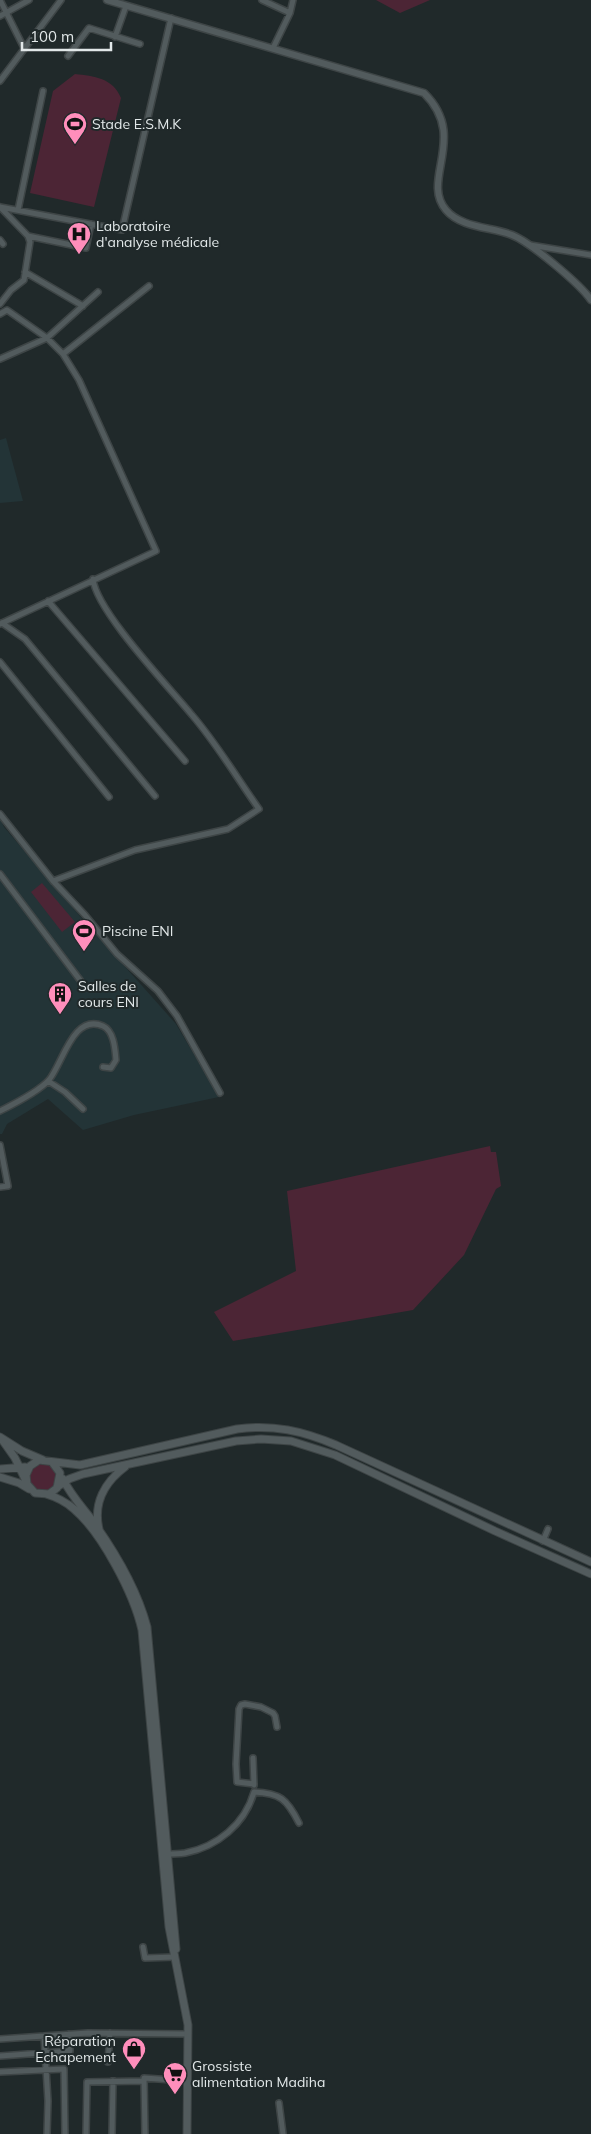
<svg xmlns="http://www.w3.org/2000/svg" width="591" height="2134" viewBox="0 0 591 2134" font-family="Mulish,sans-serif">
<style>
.built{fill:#233437}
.green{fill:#4c2535}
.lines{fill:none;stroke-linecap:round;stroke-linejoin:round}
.minor-casing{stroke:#3e4546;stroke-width:8}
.tertiary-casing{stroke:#3e4546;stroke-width:9}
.secondary-casing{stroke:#3e4546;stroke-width:9}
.minor{stroke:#525b5d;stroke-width:5}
.tertiary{stroke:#525b5d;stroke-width:6}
.secondary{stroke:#525b5d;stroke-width:7}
.labels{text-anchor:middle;stroke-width:4;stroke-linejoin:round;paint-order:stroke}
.poi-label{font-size:14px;fill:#e2e8e9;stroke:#20292a;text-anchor:start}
</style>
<rect width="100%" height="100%" fill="#20292a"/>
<path class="built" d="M 6,438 L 23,501 L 0,503 L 0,440 Z
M 0,818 L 4,827 L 79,915 L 176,1024 L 219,1097 L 134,1115 L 83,1130 L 48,1099 L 7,1124 L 2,1134 L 0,1134 Z"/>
<path class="green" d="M 376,0 L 430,0 L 400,13 Z
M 75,74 C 94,76 113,78 121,98 L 94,207 L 30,193 L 53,91 Z
M 42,883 L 75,922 L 62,932 L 31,892 Z
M 490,1146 L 491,1152 L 496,1152 L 501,1186 L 496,1189 L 464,1255 L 413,1310 L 233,1341 L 214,1312 L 296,1271 L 287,1191 Z
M29 1478a14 14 0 1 1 28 0a14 14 0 1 1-28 0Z"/>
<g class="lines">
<g class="minor-casing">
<path id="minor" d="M 0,0 L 24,48
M 262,0 L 290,13
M 0,16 L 29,0
M 115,37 L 126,6
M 273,48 L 290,13 L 293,0
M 68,56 L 89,28 L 140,44
M 0,81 L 61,0
M 0,207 L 122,230 L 171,18
M 0,207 L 28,236 L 30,242 L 24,280 L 11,290 L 0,304
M 18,210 L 43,91
M 28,236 L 86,248 L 91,224
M 0,240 L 3,244
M 530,245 L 591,255
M 25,272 L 83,306
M 0,314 L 7,310 L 47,338 L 63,354 L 79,380 L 156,551 L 0,624
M 63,354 L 149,286
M 0,359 L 47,338 L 98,292
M 48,601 L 185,761
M 2,623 L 25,639 L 155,796
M 0,662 L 109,797
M 0,814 L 53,881 L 85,915 L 117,954 L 158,991 L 177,1016 L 220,1093
M 0,874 L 80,980
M 53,881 L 135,850 L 228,829 L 259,809 C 237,778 217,744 192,715 C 170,688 96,611 93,579
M 48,1081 L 65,1092 L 83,1109
M 0,1111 C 12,1105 40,1090 49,1080 C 63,1063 73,1013 103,1026 C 114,1031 115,1049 116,1060 L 111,1068 L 103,1067
M 0,1145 L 8,1186 L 0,1187
M 543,1541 L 548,1529
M 253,1758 L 254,1785
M 254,1784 L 237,1782 L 236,1764 L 239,1709 L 241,1705 L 245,1704 L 261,1707 L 273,1713 L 275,1716 L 277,1727
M 165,1854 C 172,1854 178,1854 185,1853 C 217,1847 245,1824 254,1792 C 280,1793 287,1799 299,1823
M 143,1947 L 145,1958 L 175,1957
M 44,2036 L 48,2101 L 47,2134
M 0,2039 L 88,2033 L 188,2034
M 0,2056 L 70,2051 L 69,2034
M 108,2062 L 110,2033
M 0,2072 L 64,2069 L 65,2134
M 279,2103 L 283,2134
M 86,2134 L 87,2082 L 144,2081
M 112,2134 L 113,2081
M 145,2134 L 144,2078 L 187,2081"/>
</g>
<g class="tertiary-casing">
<path id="tertiary" d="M 107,0 L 424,93 C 469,137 420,180 446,210 C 461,228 492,227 512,235 C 530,242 580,284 591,300"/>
</g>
<g class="secondary-casing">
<path id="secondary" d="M 0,1437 L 22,1451 L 43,1460
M 3,1441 L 15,1458 L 25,1479
M 52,1462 L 60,1473 L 57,1488 L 49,1494 L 35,1493 L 27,1484 L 26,1475 L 30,1466 L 39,1460 L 80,1465 L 237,1429 C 273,1424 303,1431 336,1445 L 591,1562
M 0,1469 L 25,1467
M 0,1477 L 19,1483 L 29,1489
M 63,1479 C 70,1494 82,1507 92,1520 C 115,1552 137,1589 147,1627 L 176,1949
M 57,1487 L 69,1479 L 83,1474 L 236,1441 L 261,1439 L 291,1441 L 335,1455 L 495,1531 L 591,1574
M 46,1494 C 56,1497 66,1502 74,1509 C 102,1533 134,1594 142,1630 L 169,1927 L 188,2025 L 187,2134
M 99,1529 C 93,1503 105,1482 125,1467"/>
</g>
<use href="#minor" class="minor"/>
<use href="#tertiary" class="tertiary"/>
<use href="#secondary" class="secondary"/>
</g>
<defs>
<g id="stadium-pin" transform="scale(1.25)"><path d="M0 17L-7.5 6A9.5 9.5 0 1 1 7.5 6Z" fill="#ff8ebb" stroke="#20292a"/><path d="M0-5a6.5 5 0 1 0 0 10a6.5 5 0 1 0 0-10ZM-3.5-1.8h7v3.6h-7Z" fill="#111"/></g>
<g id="hospital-pin" transform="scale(1.25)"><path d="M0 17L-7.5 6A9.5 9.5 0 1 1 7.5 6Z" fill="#ff8ebb" stroke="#20292a"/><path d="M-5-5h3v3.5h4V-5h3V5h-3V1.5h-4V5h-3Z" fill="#111"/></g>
<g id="building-pin" transform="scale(1.25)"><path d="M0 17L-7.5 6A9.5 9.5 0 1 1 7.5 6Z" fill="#ff8ebb" stroke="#20292a"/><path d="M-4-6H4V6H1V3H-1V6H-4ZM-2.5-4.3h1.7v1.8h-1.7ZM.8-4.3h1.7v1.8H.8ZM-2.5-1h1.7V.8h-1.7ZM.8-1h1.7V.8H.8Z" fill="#111"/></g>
<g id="shop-pin" transform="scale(1.25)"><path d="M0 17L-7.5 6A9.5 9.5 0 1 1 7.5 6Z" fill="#ff8ebb" stroke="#20292a"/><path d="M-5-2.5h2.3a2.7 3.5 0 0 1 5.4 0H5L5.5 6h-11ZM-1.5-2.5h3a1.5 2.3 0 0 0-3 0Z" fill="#111"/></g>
<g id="supermarket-pin" transform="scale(1.25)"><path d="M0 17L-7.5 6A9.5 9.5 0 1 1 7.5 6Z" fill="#ff8ebb" stroke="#20292a"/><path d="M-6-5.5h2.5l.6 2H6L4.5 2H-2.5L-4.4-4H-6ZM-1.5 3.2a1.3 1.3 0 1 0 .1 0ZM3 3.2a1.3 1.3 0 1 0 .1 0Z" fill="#111"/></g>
</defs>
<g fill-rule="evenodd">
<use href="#stadium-pin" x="75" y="124"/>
<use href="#hospital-pin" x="79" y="234"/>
<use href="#stadium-pin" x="84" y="931"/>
<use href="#building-pin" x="60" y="994"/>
<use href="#shop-pin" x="134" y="2049"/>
<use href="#supermarket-pin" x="175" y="2074"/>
</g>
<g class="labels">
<g class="poi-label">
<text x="92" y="129">Stade E.S.M.K</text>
<text x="96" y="231">Laboratoire<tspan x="96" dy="16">d'analyse médicale</tspan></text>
<text x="102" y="936">Piscine ENI</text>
<text x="78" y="991">Salles de<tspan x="78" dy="16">cours ENI</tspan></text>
<text x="116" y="2046" text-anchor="end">Réparation<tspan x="116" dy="16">Echapement</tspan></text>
<text x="192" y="2071">Grossiste<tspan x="192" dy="16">alimentation Madiha</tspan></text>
</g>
</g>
<path d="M22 42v8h89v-8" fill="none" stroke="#e2e8e9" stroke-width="2.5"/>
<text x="30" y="42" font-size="15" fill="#e2e8e9" stroke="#20292a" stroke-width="4" paint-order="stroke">100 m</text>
</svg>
